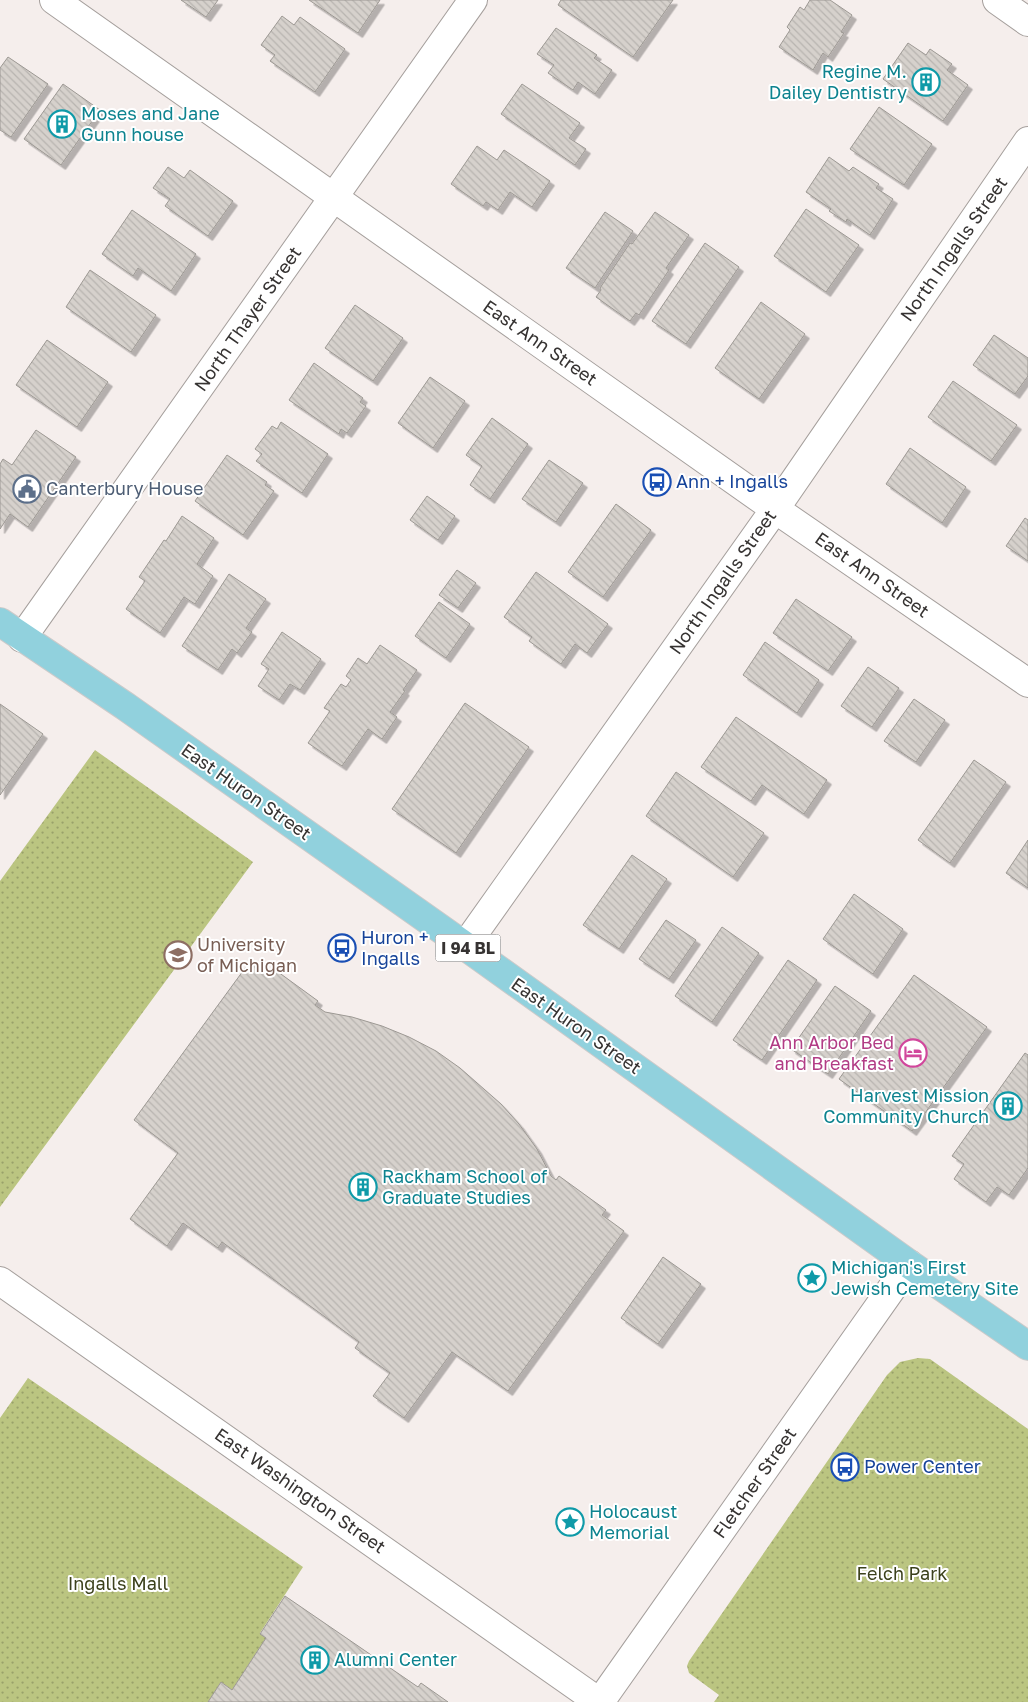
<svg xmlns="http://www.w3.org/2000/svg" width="1028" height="1702" viewBox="0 0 1028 1702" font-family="'Golos Text',sans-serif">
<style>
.park{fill:url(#park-dots)}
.building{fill:url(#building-back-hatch);stroke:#9c9893;filter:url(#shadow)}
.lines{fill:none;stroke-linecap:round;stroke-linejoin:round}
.street-casing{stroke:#a59f9c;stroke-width:30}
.primary-casing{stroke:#cbcaca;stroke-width:30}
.street{stroke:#fff;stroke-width:28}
.primary{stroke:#91d1dd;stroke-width:28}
.labels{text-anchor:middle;stroke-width:4;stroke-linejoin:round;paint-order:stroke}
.shield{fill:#fff;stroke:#727070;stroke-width:1}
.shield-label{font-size:16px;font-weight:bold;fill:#363332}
.culture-label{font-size:18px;fill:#0d838f;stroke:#fff;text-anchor:start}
.street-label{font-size:18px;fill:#363332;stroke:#fff}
.transit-label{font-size:18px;fill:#164399;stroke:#fff;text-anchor:start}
.service-label{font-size:18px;fill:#4e5e75;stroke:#fff;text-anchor:start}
.education-label{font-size:18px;fill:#785e54;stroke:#fff;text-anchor:start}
.hotel-label{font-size:18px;fill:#b23c85;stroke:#fff;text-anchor:end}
.park-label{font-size:18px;fill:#3c411c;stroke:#fff}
</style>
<defs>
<pattern id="park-dots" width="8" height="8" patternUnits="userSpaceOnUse" patternTransform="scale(1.25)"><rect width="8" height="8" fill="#bbc581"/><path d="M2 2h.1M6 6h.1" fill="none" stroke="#99a16a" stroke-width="1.8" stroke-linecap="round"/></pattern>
<pattern id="building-back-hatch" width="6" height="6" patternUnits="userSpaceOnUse" patternTransform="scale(1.25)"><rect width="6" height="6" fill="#d6d1cc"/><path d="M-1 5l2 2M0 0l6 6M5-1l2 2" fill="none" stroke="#b8b4b0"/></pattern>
<filter id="shadow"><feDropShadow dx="4.5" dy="4.5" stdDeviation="0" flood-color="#0004"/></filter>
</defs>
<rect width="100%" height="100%" fill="#f5eeec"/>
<path class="park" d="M 95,750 L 253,862 L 0,1207 L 0,881 Z
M 918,1358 L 930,1359 L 1028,1429 L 1028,1702 L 714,1702 L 719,1695 L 689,1673 L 687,1666 L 689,1661 L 887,1375 L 900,1362 Z
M 28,1378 L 303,1567 L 260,1633 L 266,1638 L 232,1690 L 221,1682 L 208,1702 L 0,1702 L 0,1418 Z"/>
<path class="building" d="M 181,0 L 218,0 L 206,17 Z
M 309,0 L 380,0 L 358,33 Z
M 561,0 L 673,0 L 633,57 L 558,5 Z
M 810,0 L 830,0 L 852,15 L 841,32 L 844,33 L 828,57 L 823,53 L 813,70 L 779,47 L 790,30 L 787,27 L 800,7 L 804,10 Z
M 282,16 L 294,25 L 300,17 L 345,49 L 315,92 L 270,61 L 275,55 L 261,45 Z
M 556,28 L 597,55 L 594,58 L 612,70 L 595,94 L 578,82 L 573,90 L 548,73 L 554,65 L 537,54 Z
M 908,43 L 926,55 L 930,49 L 952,64 L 947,70 L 968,85 L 943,121 L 883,79 Z
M 8,57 L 48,84 L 11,137 L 0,130 L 0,68 Z
M 63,84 L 100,110 L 61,165 L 24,139 Z
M 522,84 L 580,123 L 569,138 L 586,149 L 575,165 L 501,114 Z
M 879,107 L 932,144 L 904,185 L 850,149 Z
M 477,146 L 497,160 L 504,150 L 550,181 L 532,207 L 510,192 L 498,210 L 486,202 L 483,206 L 451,184 Z
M 829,157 L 849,171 L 853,167 L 879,184 L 876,188 L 893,199 L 870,235 L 847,219 L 846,222 L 829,211 L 831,209 L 806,192 Z
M 168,167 L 184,178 L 190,170 L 233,201 L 208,236 L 165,206 L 170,199 L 153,188 Z
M 806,209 L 859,245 L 826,292 L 774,256 Z
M 132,210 L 196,254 L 171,291 L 138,268 L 133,276 L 102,254 Z
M 605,212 L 633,231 L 595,288 L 566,268 Z
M 655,212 L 689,235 L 666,268 L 669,270 L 639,315 L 636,313 L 630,321 L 596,297 L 601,290 L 600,288 L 630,243 L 632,244 Z
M 705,243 L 739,267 L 686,344 L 652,321 Z
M 90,270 L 156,315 L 131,352 L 66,307 Z
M 761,302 L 805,334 L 759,399 L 715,368 Z
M 355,305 L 403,338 L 373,381 L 325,348 Z
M 994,335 L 1028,358 L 1028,376 L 1015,394 L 973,365 Z
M 47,340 L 108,382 L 77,427 L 16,385 Z
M 314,363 L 363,398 L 360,402 L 366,406 L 347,433 L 341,429 L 339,434 L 289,400 Z
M 430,377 L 465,401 L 433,448 L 398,423 Z
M 953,381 L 1017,425 L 991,461 L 928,417 Z
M 492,418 L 528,444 L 490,499 L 470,485 L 482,466 L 466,455 Z
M 281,422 L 328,454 L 302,493 L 256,461 L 262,454 L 255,449 L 272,426 L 277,429 Z
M 36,430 L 76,457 L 28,527 L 10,514 L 0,529 L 0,464 L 3,459 L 12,465 Z
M 910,448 L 966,487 L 942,523 L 886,484 Z
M 227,455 L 267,482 L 265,485 L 274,491 L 243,535 L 195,501 Z
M 549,460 L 583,483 L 556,522 L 522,499 Z
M 427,496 L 455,516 L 438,540 L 410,520 Z
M 616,504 L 651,530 L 603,597 L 568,572 Z
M 182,516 L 214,538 L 197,564 L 213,576 L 195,604 L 184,597 L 160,633 L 126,609 L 145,581 L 139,577 L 164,540 L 166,541 Z
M 1025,518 L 1028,520 L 1028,561 L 1006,546 Z
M 457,570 L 476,583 L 458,608 L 439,595 Z
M 536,572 L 608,624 L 587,653 L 575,644 L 561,664 L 529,641 L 532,637 L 504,617 Z
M 229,574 L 266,599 L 246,628 L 252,632 L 237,653 L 232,649 L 218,670 L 182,646 Z
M 796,599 L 852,637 L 828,671 L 773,633 Z
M 439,602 L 470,624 L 446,658 L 415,636 Z
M 282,632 L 321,659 L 300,690 L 290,684 L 279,700 L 258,686 L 269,669 L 261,664 Z
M 765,642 L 819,680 L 797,713 L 743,675 Z
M 380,645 L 417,670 L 403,690 L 405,691 L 390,712 L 397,717 L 382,739 L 368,729 L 342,766 L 308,743 L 330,711 L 324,708 L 341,684 L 346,687 L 351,680 L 346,676 L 358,658 L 367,664 Z
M 868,667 L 899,688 L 872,727 L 841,706 Z
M 914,699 L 945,720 L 916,762 L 884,741 Z
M 465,703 L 529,747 L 456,853 L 392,809 Z
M 0,704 L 43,734 L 0,795 Z
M 736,717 L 827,780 L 804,814 L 762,785 L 751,801 L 701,767 Z
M 974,760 L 1006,782 L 950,863 L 918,840 Z
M 676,772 L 764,833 L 733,877 L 646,816 Z
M 1028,840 L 1028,888 L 1006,873 Z
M 632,855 L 667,879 L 619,949 L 583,925 Z
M 854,894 L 903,929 L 873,974 L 823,939 Z
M 666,920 L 696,940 L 669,979 L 639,959 Z
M 722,927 L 759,953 L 712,1022 L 675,996 Z
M 251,960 L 270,973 L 274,969 L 318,1001 L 315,1005 L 325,1012 L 352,1017 L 382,1026 L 409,1037 L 436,1051 L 460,1068 L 501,1104 L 519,1124 L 537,1149 L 551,1176 L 556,1180 L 559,1176 L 606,1210 L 602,1215 L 624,1231 L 508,1391 L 452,1352 L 404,1418 L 373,1396 L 390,1373 L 355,1348 L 359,1342 L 317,1311 L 222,1242 L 218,1248 L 183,1223 L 167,1246 L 130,1219 L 178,1153 L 134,1120 Z
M 788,960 L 817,980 L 762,1060 L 733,1040 Z
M 914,975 L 987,1027 L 912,1131 L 839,1079 Z
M 835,986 L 871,1011 L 828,1074 L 791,1049 Z
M 1025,1053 L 1028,1055 L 1028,1168 L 1009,1195 L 997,1187 L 986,1202 L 954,1179 L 964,1164 L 952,1156 Z
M 663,1257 L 701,1284 L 658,1344 L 621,1318 Z
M 285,1596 L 418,1687 L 421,1683 L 448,1702 L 208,1702 L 221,1682 L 232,1690 L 266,1638 L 260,1634 Z"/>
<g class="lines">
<g class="street-casing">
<path id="street" d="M 54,0 L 775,509 L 1028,683
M 997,0 L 1028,22
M 22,638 L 473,0
M 465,946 L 775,509 L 1028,141
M 0,1281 L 599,1702
M 600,1702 L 909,1264"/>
</g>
<g class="primary-casing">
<path id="primary" d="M 0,622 L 125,706 L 465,946 L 909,1264 L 1028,1346"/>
</g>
<use href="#street" class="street"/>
<use href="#primary" class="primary"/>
</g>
<defs>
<g id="building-ring" transform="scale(1.4375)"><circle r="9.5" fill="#fff" stroke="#0f9aa8" stroke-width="1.5"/><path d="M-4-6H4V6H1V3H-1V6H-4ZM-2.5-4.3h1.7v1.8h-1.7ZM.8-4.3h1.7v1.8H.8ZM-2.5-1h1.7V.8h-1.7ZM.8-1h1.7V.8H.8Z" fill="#0f9aa8"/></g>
<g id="bus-ring" transform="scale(1.4375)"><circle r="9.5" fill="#fff" stroke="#1a4fb4" stroke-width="1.5"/><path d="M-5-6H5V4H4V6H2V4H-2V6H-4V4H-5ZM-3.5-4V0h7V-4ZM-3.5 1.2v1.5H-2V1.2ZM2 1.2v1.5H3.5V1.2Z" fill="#1a4fb4"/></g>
<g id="civic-ring" transform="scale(1.4375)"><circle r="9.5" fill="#fff" stroke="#5c6f8a" stroke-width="1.5"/><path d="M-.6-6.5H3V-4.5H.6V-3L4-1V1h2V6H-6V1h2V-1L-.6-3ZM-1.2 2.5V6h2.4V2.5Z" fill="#5c6f8a"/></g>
<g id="university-ring" transform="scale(1.4375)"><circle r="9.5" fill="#fff" stroke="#8d6e63" stroke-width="1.5"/><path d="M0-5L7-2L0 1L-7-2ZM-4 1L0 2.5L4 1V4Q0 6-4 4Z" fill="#8d6e63"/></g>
<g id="hotel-ring" transform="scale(1.4375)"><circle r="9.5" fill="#fff" stroke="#d1479c" stroke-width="1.5"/><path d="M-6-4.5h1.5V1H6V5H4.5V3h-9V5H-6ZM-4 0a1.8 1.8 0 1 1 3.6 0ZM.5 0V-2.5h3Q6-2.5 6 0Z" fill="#d1479c"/></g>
<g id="sight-ring" transform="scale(1.4375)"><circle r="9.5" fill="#fff" stroke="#0f9aa8" stroke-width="1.5"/><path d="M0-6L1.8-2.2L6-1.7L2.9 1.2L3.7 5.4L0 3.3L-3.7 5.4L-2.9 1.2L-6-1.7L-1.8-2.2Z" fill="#0f9aa8"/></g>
</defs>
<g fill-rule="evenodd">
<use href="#building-ring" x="926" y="82"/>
<use href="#building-ring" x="62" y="124"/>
<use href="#bus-ring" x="657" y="482"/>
<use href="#civic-ring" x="27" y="489"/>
<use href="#bus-ring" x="342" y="948"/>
<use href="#university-ring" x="178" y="955"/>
<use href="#hotel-ring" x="913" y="1053"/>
<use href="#building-ring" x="1008" y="1106"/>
<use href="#building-ring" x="363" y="1187"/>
<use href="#sight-ring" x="812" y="1278"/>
<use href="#bus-ring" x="845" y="1467"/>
<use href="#sight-ring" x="570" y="1522"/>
<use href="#building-ring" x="315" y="1660"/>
</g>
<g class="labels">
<rect class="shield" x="435.5" y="934.5" width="65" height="27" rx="4"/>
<g class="shield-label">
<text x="468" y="954">I 94 BL</text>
</g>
<g class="culture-label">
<text x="907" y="78" text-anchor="end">Regine M.<tspan x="907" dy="21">Dailey Dentistry</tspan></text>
<text x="81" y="120">Moses and Jane<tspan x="81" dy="21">Gunn house</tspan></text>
<text x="989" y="1102" text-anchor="end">Harvest Mission<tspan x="989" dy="21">Community Church</tspan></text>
<text x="382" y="1183">Rackham School of<tspan x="382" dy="21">Graduate Studies</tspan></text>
<text x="831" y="1274">Michigan's First<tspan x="831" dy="21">Jewish Cemetery Site</tspan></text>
<text x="589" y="1518">Holocaust<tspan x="589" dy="21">Memorial</tspan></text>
<text x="334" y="1666">Alumni Center</text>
</g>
<g class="street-label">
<text transform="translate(954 249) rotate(-55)" y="6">North Ingalls Street</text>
<text transform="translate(248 319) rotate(-55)" y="6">North Thayer Street</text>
<text transform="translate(540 343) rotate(35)" y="6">East Ann Street</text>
<text transform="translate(872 575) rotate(35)" y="6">East Ann Street</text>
<text transform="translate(723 582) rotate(-55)" y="6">North Ingalls Street</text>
<text transform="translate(246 792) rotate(35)" y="6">East Huron Street</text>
<text transform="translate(576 1026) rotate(35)" y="6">East Huron Street</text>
<text transform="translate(755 1483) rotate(-55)" y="6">Fletcher Street</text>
<text transform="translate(300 1491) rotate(35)" y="6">East Washington Street</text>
</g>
<g class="transit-label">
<text x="676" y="488">Ann + Ingalls</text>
<text x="361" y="944">Huron +<tspan x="361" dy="21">Ingalls</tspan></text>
<text x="864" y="1473">Power Center</text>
</g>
<g class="service-label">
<text x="46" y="495">Canterbury House</text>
</g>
<g class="education-label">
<text x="197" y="951">University<tspan x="197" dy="21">of Michigan</tspan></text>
</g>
<g class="hotel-label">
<text x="894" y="1049">Ann Arbor Bed<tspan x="894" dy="21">and Breakfast</tspan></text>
</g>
<g class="park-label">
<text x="902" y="1580">Felch Park</text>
<text x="118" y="1590">Ingalls Mall</text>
</g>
</g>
</svg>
